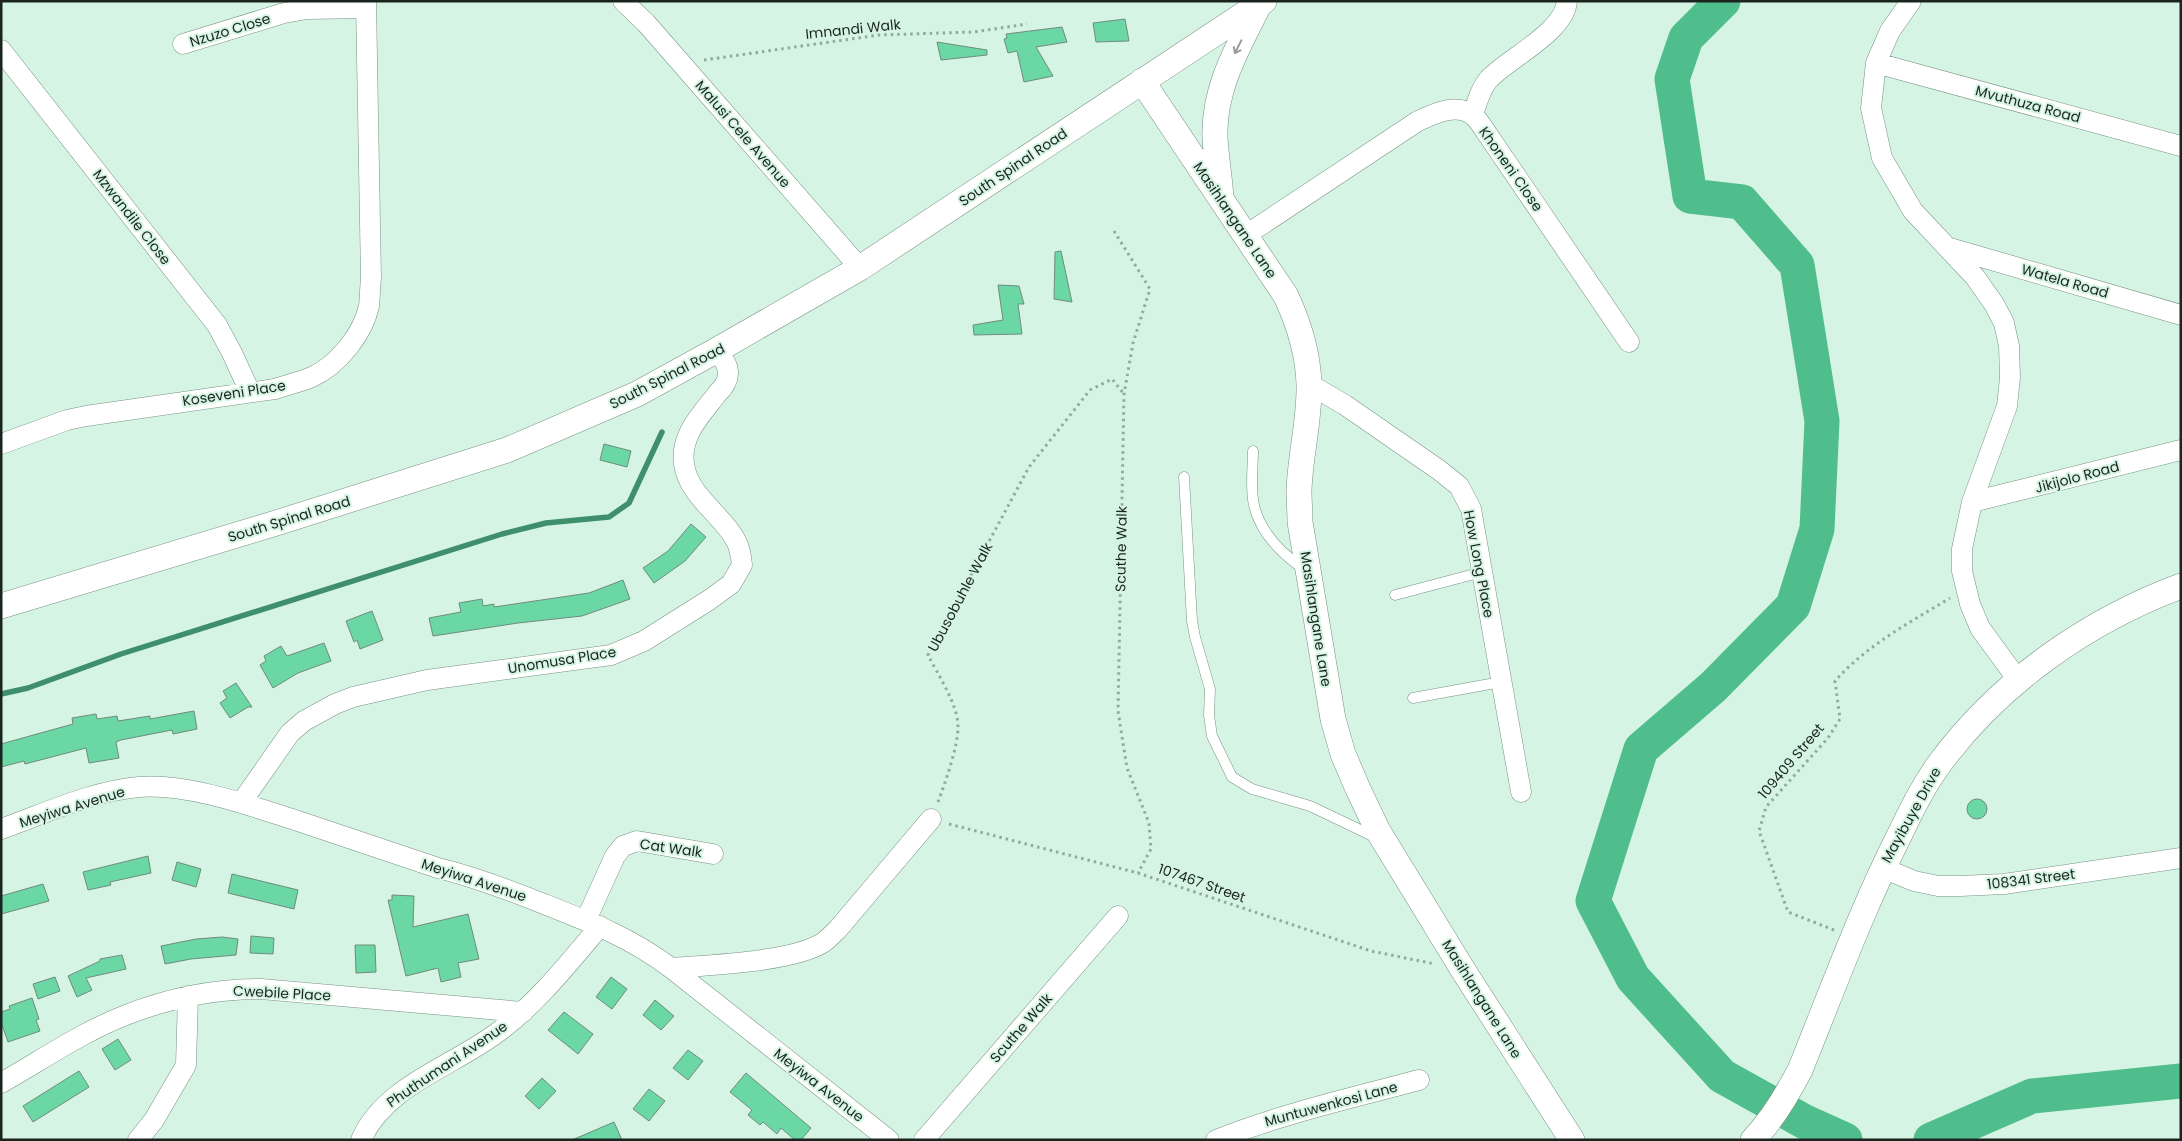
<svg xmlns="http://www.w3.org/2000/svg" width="2182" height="1141" viewBox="0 0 2182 1141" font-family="Poppins,sans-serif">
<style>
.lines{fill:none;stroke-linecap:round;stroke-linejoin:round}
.stream{stroke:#3f8f6b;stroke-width:5.5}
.river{stroke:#4fbd8c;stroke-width:35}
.building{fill:#6ad7a5;stroke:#708b7d}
.service-casing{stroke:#779283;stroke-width:11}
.minor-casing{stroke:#779283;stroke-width:21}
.tertiary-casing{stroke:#779283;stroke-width:26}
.path{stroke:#92a99d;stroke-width:3;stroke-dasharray:2.5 4;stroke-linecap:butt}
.service{stroke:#fff;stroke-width:10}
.minor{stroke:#fff;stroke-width:20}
.tertiary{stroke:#fff;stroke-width:25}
.oneway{stroke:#989d9a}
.labels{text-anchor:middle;stroke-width:4;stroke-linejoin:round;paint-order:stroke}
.street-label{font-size:14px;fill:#1a251f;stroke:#d6f4e4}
</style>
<rect width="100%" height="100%" fill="#d6f4e4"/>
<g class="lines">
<path class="stream" d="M 1,694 L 28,688 L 121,654 L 502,534 L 546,523 L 609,517 L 629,503 L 662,432"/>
<path class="river" d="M 1723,1 L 1686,38 L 1672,79 L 1690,196 L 1742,202 L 1797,265 L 1822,421 L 1817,529 L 1793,606 L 1713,687 L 1641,749 L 1593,901 L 1633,978 L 1722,1076 L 1805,1122 L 1845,1140
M 1931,1140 L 2032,1096 L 2181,1081"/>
</g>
<path class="building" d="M 1125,19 L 1129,41 L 1096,42 L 1093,23 Z
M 1062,27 L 1067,42 L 1036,47 L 1053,76 L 1024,82 L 1017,51 L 1008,53 L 1004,39 L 1007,38 L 1006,34 Z
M 937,42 L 987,50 L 987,55 L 941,60 Z
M 1061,251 L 1072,302 L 1054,299 L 1055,252 Z
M 998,285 L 1019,286 L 1024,304 L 1018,304 L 1022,334 L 974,335 L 973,325 L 1003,320 Z
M 604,444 L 631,451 L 627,467 L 600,460 Z
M 691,524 L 706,537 L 685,561 L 654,583 L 643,568 L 668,551 Z
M 623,580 L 630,599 L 582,616 L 518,623 L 433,636 L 429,618 L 461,612 L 459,603 L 482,599 L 483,606 L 494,604 L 494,607 L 589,593 Z
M 372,611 L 383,640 L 360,649 L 357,640 L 354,642 L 346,621 Z
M 324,643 L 331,661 L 298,673 L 273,688 L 260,665 L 266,661 L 264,656 L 281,646 L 287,656 Z
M 236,683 L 252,707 L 248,707 L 230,718 L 220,703 L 227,698 L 223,691 Z
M 194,711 L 197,729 L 173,734 L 172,730 L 121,740 L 116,742 L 119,758 L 89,763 L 86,748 L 25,764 L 24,761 L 1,767 L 1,744 L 73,724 L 72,718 L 96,714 L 97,719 L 117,716 L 118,721 L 150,716 L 150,719 Z
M1967 809a10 10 0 1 1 20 0a10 10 0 1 1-20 0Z
M 148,856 L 151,873 L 110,882 L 111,885 L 88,890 L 83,872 Z
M 177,862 L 201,869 L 196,887 L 172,880 Z
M 232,874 L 298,890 L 294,909 L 228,893 Z
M 43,884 L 49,901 L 1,914 L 1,896 Z
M 392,895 L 414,896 L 413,927 L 468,914 L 479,959 L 458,963 L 461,977 L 441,982 L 438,968 L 406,976 L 388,900 L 392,900 Z
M 251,936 L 274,938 L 273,954 L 250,953 Z
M 222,937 L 238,939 L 236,955 L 191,959 L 165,964 L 161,946 L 196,939 Z
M 355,945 L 375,945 L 376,972 L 356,973 Z
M 122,955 L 126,969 L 86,978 L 92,990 L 77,997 L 68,976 L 100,961 L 100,959 Z
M 55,977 L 60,991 L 38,999 L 33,984 Z
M 611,977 L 627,989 L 612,1009 L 596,997 Z
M 32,998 L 39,1019 L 36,1020 L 40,1031 L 8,1042 L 1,1022 L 1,1012 L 10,1009 L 9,1006 Z
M 655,1000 L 674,1016 L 661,1030 L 643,1015 Z
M 564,1012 L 593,1034 L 578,1054 L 548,1030 Z
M 118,1039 L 131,1060 L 115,1070 L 102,1049 Z
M 688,1050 L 703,1061 L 688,1080 L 673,1068 Z
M 79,1071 L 89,1087 L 33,1122 L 23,1106 Z
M 746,1073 L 811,1128 L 801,1140 L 795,1140 L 781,1128 L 777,1134 L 763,1122 L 760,1125 L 748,1115 L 752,1110 L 730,1092 Z
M 542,1078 L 556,1091 L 539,1109 L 525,1096 Z
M 649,1089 L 665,1101 L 649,1121 L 633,1109 Z
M 614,1122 L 622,1140 L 572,1140 Z"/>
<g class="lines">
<g class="service-casing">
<path id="service" d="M 1253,451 C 1253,468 1250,488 1254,505 C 1260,533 1282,554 1305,570
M 1184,477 L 1192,621 L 1195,637 L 1210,689 L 1209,715 L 1212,736 L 1232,777 L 1252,789 L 1310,806 L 1375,837
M 1395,595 L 1482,572
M 1413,698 L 1501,682"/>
</g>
<g class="minor-casing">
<path id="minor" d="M 623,1 L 646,23 L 860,268
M 1911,1 L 1890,31 L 1876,63 L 1871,108 L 1882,158 L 1913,211 L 1975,277 L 1994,304 L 2004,323 L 2009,346 L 2010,378 L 2007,406 L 1972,502 L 1962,549 L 1962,571 L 1970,604 L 1980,628 L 2018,680
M 183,44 L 284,13 L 307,9 L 366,8
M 1,50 L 217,325 L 232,353 L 250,392
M 1876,63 L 2181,146
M 1473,115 C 1477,102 1480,90 1488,80 C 1507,59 1565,32 1567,1
M 1246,235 L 1418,121 C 1434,114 1457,102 1474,116 C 1479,121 1484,129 1488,135 L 1629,342
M 1950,248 L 2181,315
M 1309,384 L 1345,405 L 1439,470 L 1459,486 L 1471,509 L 1521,792
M 1,444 L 67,420 L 86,416 L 275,389 C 287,385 300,382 312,377 C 338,365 363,334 369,306 C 370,297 370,287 371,278 L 366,1
M 1972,502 L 2181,450
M 241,803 L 290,733 L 304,721 L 335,704 L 353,697 L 427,680 L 611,655 L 644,641 L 709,600 L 731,584 L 742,565 C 741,556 740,547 735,539 C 721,514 688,495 684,464 C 680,435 701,415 717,394 C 722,389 728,382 728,374 C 729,365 722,358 717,350
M 1,829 C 46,813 92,791 139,787 C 188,783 251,806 298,821 C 345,837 392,853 438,868 C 475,877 509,890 544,904 C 590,922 631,938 671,968 L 889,1140
M 1883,868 L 1914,881 L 1938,886 L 1960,886 L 2004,884 L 2181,858
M 586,920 L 615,856 L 623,846 L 637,841 L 713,854
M 671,968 C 709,965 794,962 824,942 C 829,938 834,933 838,929 L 931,819
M 1,1083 C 42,1060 82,1032 126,1015 C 169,998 214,989 261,989 L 523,1012
M 138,1140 L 154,1120 L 186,1065 L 188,996
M 361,1140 C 384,1087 450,1067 494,1035 C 535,1006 568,964 600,926
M 924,1140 L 1118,916
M 1216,1140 C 1281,1114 1351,1098 1419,1080"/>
</g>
<g class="tertiary-casing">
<path id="tertiary" d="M 1142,81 L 1286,296 C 1299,324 1308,353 1309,384 C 1310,420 1300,455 1299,491 C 1299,501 1300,512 1300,522 L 1333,719 L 1343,754 L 1358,789 L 1378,831 L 1463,970 L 1572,1140
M 1221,199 C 1220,178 1216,158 1215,138 C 1213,89 1238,47 1259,5
M 1,606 L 273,524 L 507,450 L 637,394 L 717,350 L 860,268 L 1264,1
M 1753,1140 C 1773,1119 1787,1095 1800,1070 C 1832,991 1861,911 1899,836 C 1911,811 1923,786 1940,763 C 1999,683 2087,621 2181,586"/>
</g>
<path class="path" d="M 704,60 L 879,35 L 974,32 L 1027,24
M 1114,231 L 1150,289 L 1133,343 L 1124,394 L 1118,711 L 1127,768 L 1149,823 L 1151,849 L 1138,873
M 938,802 C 945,783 958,747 958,727 C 958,704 938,675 928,655 L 1029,467 L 1090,390 L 1112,379 L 1124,394
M 949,824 L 1138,873 L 1371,951 L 1435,964
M 1834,930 L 1788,912 L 1759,831 L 1766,807 L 1828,738 L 1840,719 L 1835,681 C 1867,645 1909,623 1950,598"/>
<use href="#service" class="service"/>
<use href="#minor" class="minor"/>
<use href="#tertiary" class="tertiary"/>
</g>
<defs><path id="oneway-shaft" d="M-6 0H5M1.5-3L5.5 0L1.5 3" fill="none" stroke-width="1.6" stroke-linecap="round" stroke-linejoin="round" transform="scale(1.25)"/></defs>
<use class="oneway" href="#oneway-shaft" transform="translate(1238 47) rotate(117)"/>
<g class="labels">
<g class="street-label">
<text transform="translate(853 29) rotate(-6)" y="5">Imnandi Walk</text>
<text transform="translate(230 30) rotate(-17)" y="5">Nzuzo Close</text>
<text transform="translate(2028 104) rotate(15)" y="5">Mvuthuza Road</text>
<text transform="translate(743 134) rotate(49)" y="5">Malusi Cele Avenue</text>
<text transform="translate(1013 167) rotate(-34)" y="5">South Spinal Road</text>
<text transform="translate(1511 169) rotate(55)" y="5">Khoneni Close</text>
<text transform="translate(132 217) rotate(52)" y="5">Mzwandile Close</text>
<text transform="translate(1235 220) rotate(56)" y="5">Masihlangane Lane</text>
<text transform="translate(2065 281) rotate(16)" y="5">Watela Road</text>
<text transform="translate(667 376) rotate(-27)" y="5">South Spinal Road</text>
<text transform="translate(234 393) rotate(-9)" y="5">Koseveni Place</text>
<text transform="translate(2077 477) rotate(-15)" y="5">Jikijolo Road</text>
<text transform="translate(289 519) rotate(-17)" y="5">South Spinal Road</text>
<text transform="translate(1121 549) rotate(-89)" y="5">Scuthe Walk</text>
<text transform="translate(1479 564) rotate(79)" y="5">How Long Place</text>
<text transform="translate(960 597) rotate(-62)" y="5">Ubusobuhle Walk</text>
<text transform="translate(1316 619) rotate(81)" y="5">Masihlangane Lane</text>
<text transform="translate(562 660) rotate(-9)" y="5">Unomusa Place</text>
<text transform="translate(1791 761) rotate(-50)" y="5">109409 Street</text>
<text transform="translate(72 807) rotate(-17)" y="5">Meyiwa Avenue</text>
<text transform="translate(1911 815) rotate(-61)" y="5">Mayibuye Drive</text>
<text transform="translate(671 848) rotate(8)" y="5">Cat Walk</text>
<text transform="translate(2031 879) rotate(-7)" y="5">108341 Street</text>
<text transform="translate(474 880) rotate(18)" y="5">Meyiwa Avenue</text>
<text transform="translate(1202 883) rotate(19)" y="5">107467 Street</text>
<text transform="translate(282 993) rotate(3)" y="5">Cwebile Place</text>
<text transform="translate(1482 999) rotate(58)" y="5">Masihlangane Lane</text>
<text transform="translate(1021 1028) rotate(-49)" y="5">Scuthe Walk</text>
<text transform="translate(447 1064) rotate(-34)" y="5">Phuthumani Avenue</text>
<text transform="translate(819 1085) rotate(38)" y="5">Meyiwa Avenue</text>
<text transform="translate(1331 1104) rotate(-15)" y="5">Muntuwenkosi Lane</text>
</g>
</g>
<rect width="2182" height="1141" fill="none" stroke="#1a251f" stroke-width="5"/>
</svg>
